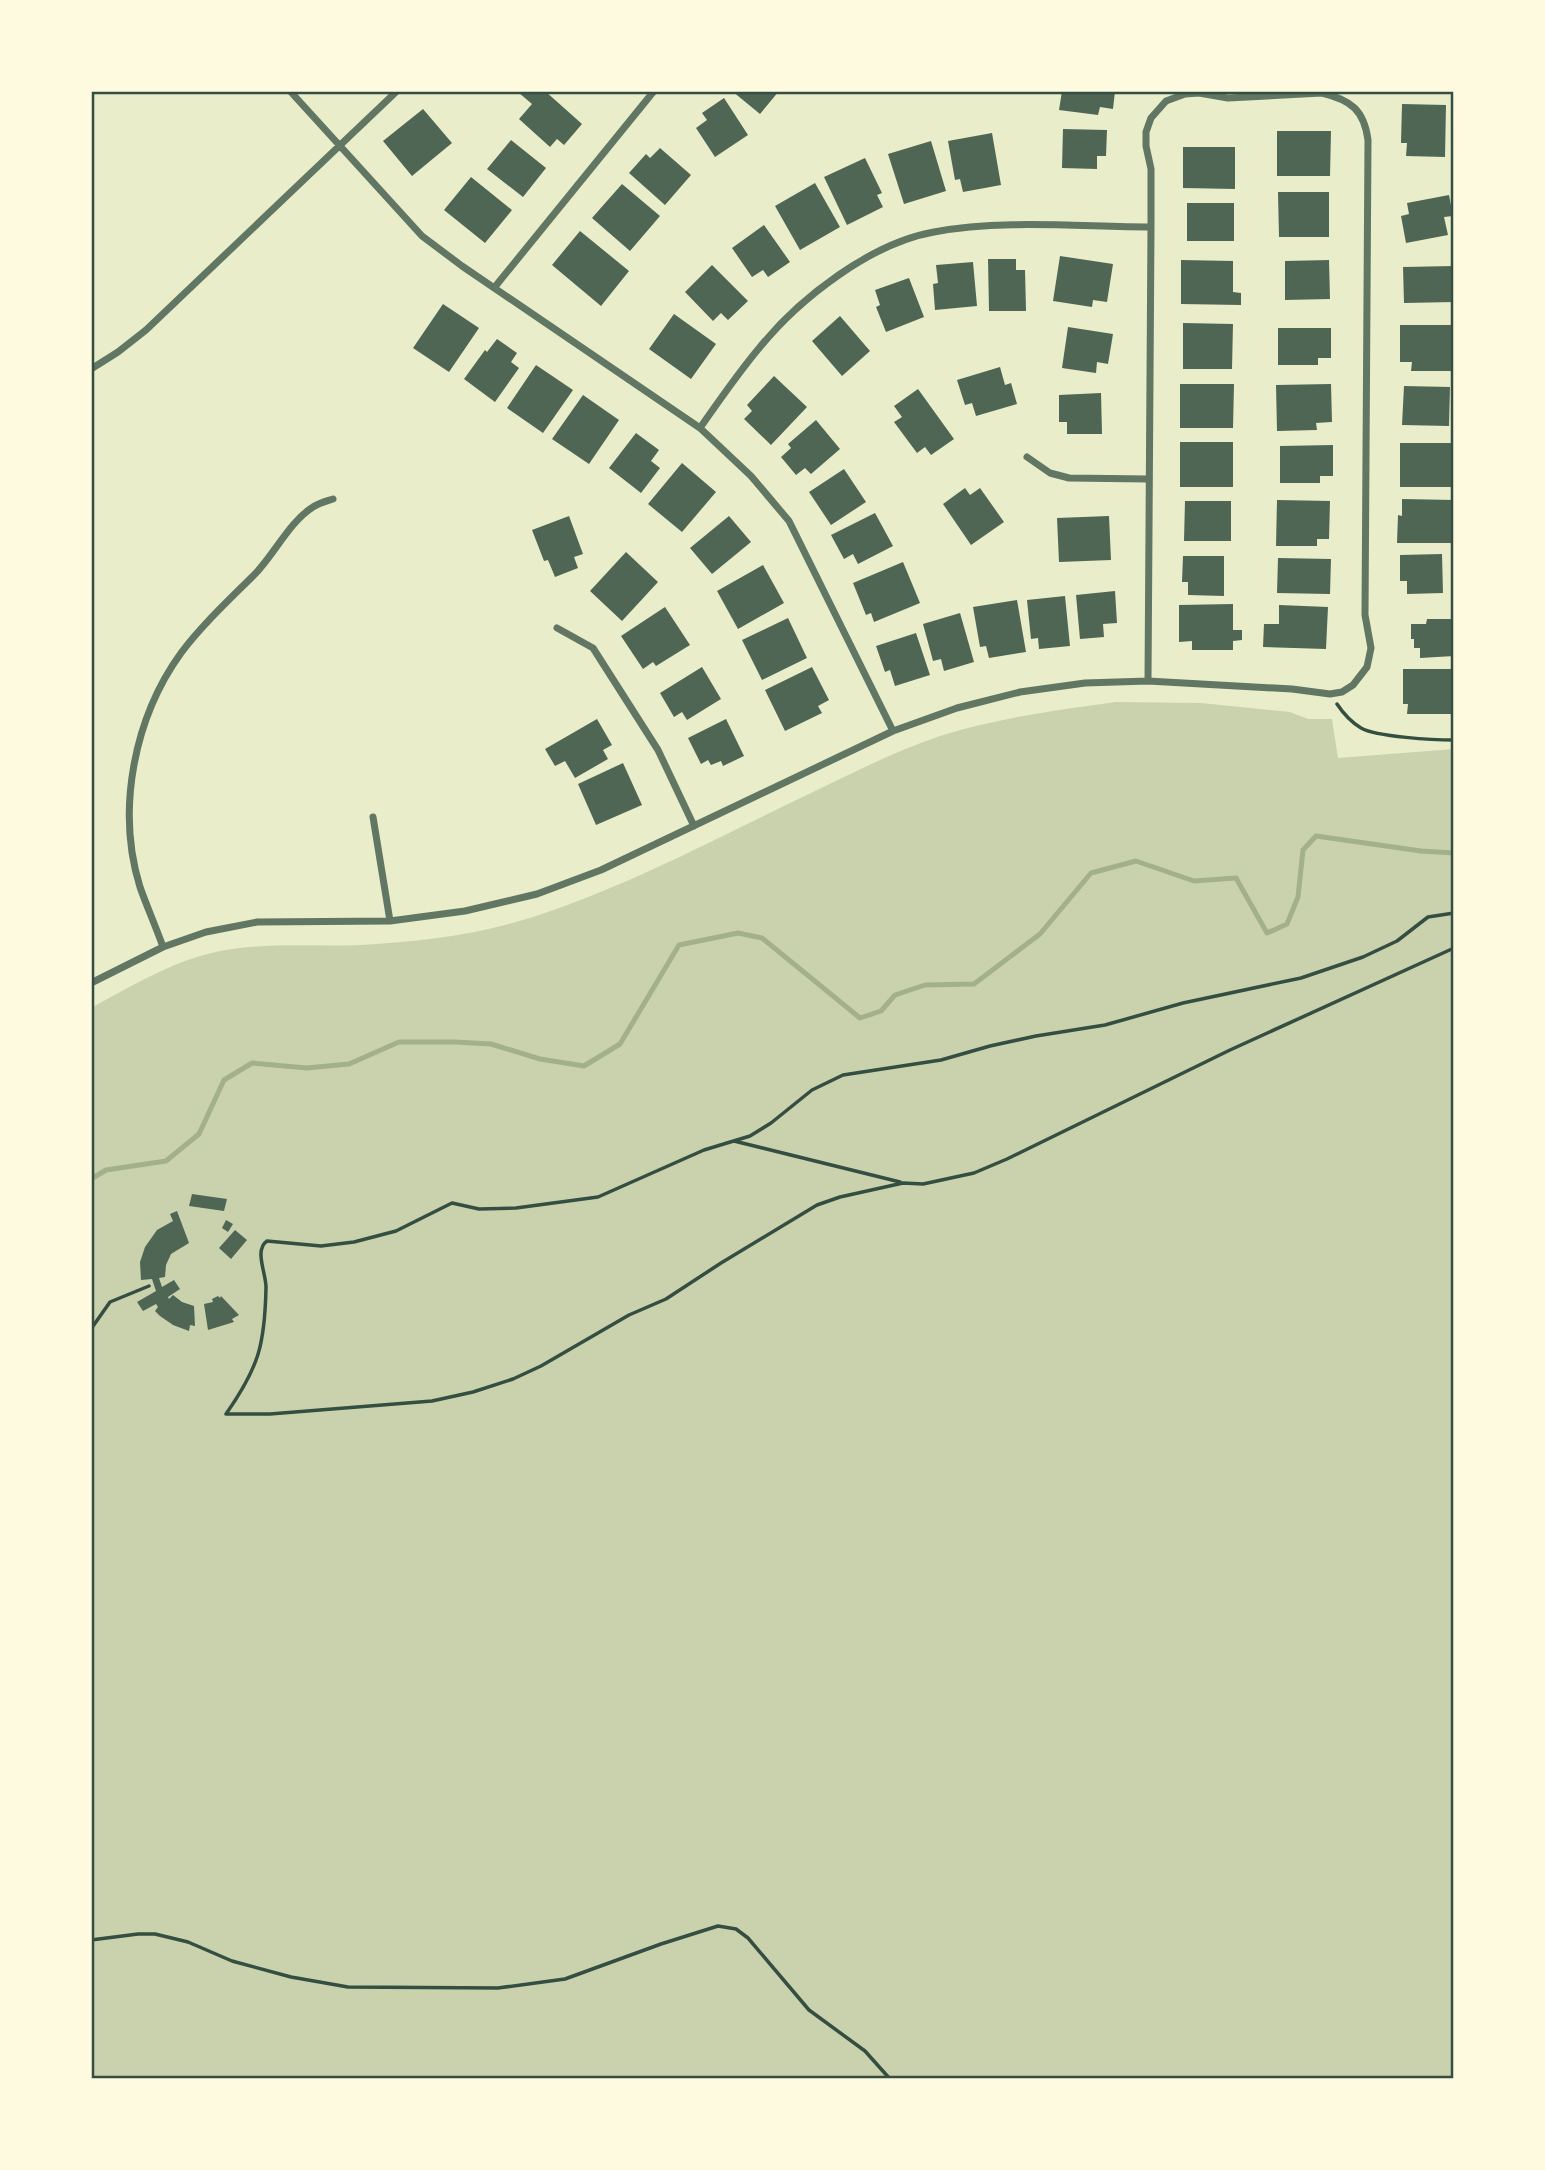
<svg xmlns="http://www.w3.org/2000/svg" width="1545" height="2170" viewBox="0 0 1545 2170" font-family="Arial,sans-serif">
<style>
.green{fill:#cad2ad}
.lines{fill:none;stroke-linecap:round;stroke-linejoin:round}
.stream{stroke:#a3b18a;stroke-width:5}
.building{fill:#4f6655}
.path{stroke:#344e41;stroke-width:3.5}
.minor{stroke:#617663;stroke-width:7}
.neatline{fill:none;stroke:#344e41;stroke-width:2.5}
</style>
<rect width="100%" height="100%" fill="#e9edc9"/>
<path class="green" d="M 1116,702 L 1201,703 L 1290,712 L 1308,719 L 1332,719 L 1338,758 L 1454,749 L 1454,2079 L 91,2079 L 91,1008 C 132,986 174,960 220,951 C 267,942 313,947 361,945 C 418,942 478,935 533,917 C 629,886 719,837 811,793 C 852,773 896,751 940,736 C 998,718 1056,710 1116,702 Z"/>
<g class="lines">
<path class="stream" d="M 91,1179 L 106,1170 L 166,1161 L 199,1134 L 224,1080 L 252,1063 L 307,1068 L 349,1064 L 399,1042 L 455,1042 L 491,1044 L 540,1059 L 584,1066 L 620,1044 L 679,945 L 738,933 L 762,938 L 860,1018 L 881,1011 L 895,995 L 925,985 L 974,984 L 1040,934 L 1091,873 L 1136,861 L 1194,881 L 1236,878 L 1267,933 L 1287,924 L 1298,897 L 1303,850 L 1316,836 L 1421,851 L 1454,853"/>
</g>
<path class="building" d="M 521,91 L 545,91 L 582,124 L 564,145 L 557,139 L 550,147 L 519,119 L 532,104 L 519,93 Z
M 732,91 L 779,91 L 760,114 Z
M 1062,91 L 1115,91 L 1113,109 L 1100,107 L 1098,115 L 1059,110 Z
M 724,98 L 748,135 L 715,157 L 696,128 L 707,120 L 702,113 Z
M 1402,104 L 1446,105 L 1445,157 L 1406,156 L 1407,143 L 1401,143 Z
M 423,109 L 452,143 L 412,176 L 383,141 Z
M 1063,129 L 1107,130 L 1106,156 L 1097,156 L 1097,169 L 1062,168 Z
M 1277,131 L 1331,131 L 1330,176 L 1277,176 Z
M 992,133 L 1001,185 L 963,192 L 960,179 L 955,180 L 948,141 Z
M 511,140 L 546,168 L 523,197 L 487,169 Z
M 931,141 L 946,191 L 904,204 L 888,154 Z
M 1183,147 L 1235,147 L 1235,189 L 1183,188 Z
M 660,148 L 691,175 L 665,205 L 629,173 L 646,154 L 650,158 Z
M 865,158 L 882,193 L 877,195 L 883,207 L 847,225 L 824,177 Z
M 471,177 L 512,210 L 485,243 L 444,210 Z
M 815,183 L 840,227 L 800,250 L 775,206 Z
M 622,184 L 660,216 L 630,251 L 592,218 Z
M 1278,192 L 1329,192 L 1329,237 L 1279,237 Z
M 1449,195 L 1453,216 L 1444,217 L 1448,235 L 1406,243 L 1401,216 L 1409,214 L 1407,203 Z
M 1187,203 L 1234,203 L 1234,241 L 1187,241 Z
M 764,225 L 790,262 L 768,277 L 763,270 L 752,277 L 732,248 Z
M 580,231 L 629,271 L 601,306 L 552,265 Z
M 1060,256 L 1113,264 L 1107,302 L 1093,300 L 1092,307 L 1053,301 Z
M 988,259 L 1016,259 L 1016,270 L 1025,270 L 1026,311 L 989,311 Z
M 1181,260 L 1233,261 L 1233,292 L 1241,293 L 1241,305 L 1181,304 Z
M 1329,260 L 1330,299 L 1285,300 L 1285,261 Z
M 973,262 L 977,306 L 935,310 L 933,284 L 938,283 L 936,265 Z
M 712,265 L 748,301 L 728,320 L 721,313 L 713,321 L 685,292 Z
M 1454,266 L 1454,302 L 1404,303 L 1403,267 Z
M 909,278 L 924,317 L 886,332 L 876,307 L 880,305 L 875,290 Z
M 443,304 L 479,328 L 449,372 L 413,348 Z
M 674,314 L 716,344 L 691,379 L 649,349 Z
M 840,316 L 870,351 L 842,376 L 812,341 Z
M 1183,323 L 1233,324 L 1232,369 L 1183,369 Z
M 1400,325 L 1452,325 L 1452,371 L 1411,371 L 1412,362 L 1400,362 Z
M 1068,327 L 1113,334 L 1108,364 L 1097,362 L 1096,373 L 1062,368 Z
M 1278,328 L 1331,328 L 1331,358 L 1318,358 L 1318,365 L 1278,365 Z
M 497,339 L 517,353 L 511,362 L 519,368 L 495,402 L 464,379 L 485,350 L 487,352 Z
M 536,365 L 573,390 L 543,433 L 507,408 Z
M 1000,367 L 1005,385 L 1011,383 L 1017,404 L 976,416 L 972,403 L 965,405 L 957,380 Z
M 774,376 L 807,407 L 771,445 L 744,419 L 752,411 L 747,405 Z
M 1180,384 L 1234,384 L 1233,428 L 1180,428 Z
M 1331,384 L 1332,422 L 1316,423 L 1317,430 L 1277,431 L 1276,385 Z
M 1404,386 L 1450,387 L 1449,426 L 1402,425 Z
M 918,389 L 954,439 L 931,455 L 925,447 L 917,453 L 894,422 L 902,417 L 894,406 Z
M 1101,393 L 1102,434 L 1067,434 L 1067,422 L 1059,422 L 1059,395 Z
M 583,395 L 619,420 L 589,464 L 552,439 Z
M 816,420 L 840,449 L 811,474 L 805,468 L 796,475 L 781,457 L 791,448 L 788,444 Z
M 636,433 L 659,450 L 651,461 L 660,468 L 641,493 L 609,468 Z
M 1180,442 L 1233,442 L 1233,487 L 1180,487 Z
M 1400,443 L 1454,443 L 1454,487 L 1400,487 Z
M 1333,445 L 1333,476 L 1320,476 L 1320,483 L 1280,483 L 1280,446 Z
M 682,463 L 716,492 L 682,532 L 648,504 Z
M 844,469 L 866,502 L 831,525 L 809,492 Z
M 965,488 L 970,495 L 980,488 L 1004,522 L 971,545 L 943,504 Z
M 1402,499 L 1454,500 L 1454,543 L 1397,543 L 1398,515 L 1402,516 Z
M 1277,500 L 1330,501 L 1329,539 L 1317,539 L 1317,546 L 1276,546 Z
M 1185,501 L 1231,501 L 1231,541 L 1184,541 Z
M 875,513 L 893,546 L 858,564 L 853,554 L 844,559 L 831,535 Z
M 569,516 L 583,554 L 574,557 L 578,568 L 555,577 L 548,560 L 544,561 L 532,530 Z
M 729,516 L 751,542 L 712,574 L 690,548 Z
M 1109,516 L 1111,560 L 1059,562 L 1057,518 Z
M 626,552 L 658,582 L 622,621 L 590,591 Z
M 1442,554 L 1443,593 L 1407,594 L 1407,581 L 1400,581 L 1400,555 Z
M 1183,556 L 1224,556 L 1224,596 L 1188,595 L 1188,582 L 1182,582 Z
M 1278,558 L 1331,559 L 1330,594 L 1277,593 Z
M 903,562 L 920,603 L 874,622 L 871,613 L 866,615 L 853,583 Z
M 763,565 L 784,603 L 738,629 L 717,591 Z
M 1115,591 L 1117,623 L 1103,624 L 1104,637 L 1080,639 L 1076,595 Z
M 1065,596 L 1070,646 L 1039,649 L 1038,638 L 1031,639 L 1027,600 Z
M 1017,600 L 1026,652 L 989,658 L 986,646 L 980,647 L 973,607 Z
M 1233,604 L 1233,630 L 1242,630 L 1242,640 L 1233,641 L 1233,650 L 1192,650 L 1192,641 L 1179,642 L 1179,605 Z
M 1279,605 L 1328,607 L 1326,649 L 1263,647 L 1264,624 L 1279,624 Z
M 665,607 L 690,645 L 656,666 L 653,662 L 643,669 L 621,636 Z
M 960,613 L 974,662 L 944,671 L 941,659 L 933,661 L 923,624 Z
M 788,618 L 807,658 L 762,680 L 742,640 Z
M 1427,619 L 1454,619 L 1454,656 L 1420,658 L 1420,648 L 1414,648 L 1414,639 L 1411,639 L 1411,624 L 1426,624 Z
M 916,633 L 930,675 L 895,686 L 890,670 L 885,672 L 876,646 Z
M 702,667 L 721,699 L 687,720 L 682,712 L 674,717 L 660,693 Z
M 812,667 L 829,700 L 818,706 L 822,713 L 785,731 L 765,690 Z
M 1403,669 L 1452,669 L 1454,714 L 1407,714 L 1408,704 L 1403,704 Z
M 597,719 L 612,745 L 603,750 L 608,759 L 575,778 L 565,761 L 555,766 L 545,749 Z
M 726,719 L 744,756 L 723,766 L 721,761 L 711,765 L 708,760 L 701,764 L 688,738 Z
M 623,763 L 642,805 L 596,825 L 578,784 Z
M 192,1194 L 227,1199 L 224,1211 L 189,1206 Z
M 177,1211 L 189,1243 L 171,1254 L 166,1265 L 165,1277 L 159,1278 L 162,1287 L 174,1280 L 180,1289 L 168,1297 L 169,1299 L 173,1295 L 182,1302 L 194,1306 L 195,1326 L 190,1325 L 189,1331 L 173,1325 L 160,1316 L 155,1311 L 158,1307 L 156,1304 L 143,1311 L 137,1302 L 156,1291 L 152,1279 L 141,1280 L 140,1262 L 145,1247 L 157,1230 L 173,1221 L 170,1214 Z
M 226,1220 L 233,1224 L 228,1232 L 222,1228 Z
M 235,1230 L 247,1240 L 231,1259 L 219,1248 Z
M 218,1296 L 220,1298 L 221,1296 L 239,1315 L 232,1319 L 234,1322 L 208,1330 L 204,1304 L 213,1302 L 212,1299 Z"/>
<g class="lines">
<path class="path" d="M 1337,704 C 1343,713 1351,722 1361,728 C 1377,737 1434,740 1454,740
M 734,1141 L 900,1182
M 91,1329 L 110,1302 L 149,1286
M 226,1414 C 259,1367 265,1344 266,1287 C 266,1273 254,1250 267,1241 L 321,1246 L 354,1242 L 396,1231 L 452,1203 L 479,1209 L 516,1208 L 598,1197 L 704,1150 L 750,1136 L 771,1123 L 812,1090 L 843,1075 L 941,1060 L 990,1046 L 1036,1036 L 1105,1025 L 1183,1003 L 1301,978 L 1363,957 L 1397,941 L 1428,917 L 1454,913
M 227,1414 L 270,1414 L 432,1401 L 473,1392 L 513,1379 L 541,1366 L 629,1315 L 666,1299 L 721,1263 L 817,1205 L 840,1197 L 903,1183 L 923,1184 L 974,1173 L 1007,1159 L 1230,1050 L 1454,948
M 91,1940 L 138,1934 L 155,1934 L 188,1942 L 232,1961 L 291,1977 L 348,1987 L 498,1988 L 565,1979 L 661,1944 L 718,1926 L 736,1929 L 748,1938 L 809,2010 L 865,2051 L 890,2079"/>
<path class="minor" d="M 290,91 L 422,236 L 462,266 L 700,428 L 751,476 L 789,521 L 893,731
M 494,288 L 654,91
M 91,369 L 118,352 L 146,330 L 397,91
M 700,428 C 719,401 738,373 760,347 C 800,298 871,243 934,232 C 1002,219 1082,227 1151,227
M 1027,457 L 1050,473 L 1069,478 L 1148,479
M 557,628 L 593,648 L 658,750 L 694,826
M 373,817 L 390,921
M 163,947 C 156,927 147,907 140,887 C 116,810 134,718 181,653 C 202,625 229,600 254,575 C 274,555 289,522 313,507 C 319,503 327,501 333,499
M 91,983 L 163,947 L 206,932 L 257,922 L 390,921 L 465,911 L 537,894 L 601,870 L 893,731 L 957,708 L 1020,692 L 1085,683 L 1148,681 L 1292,689 L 1330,694 L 1342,692 L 1353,685 L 1367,667 L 1371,648 L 1365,615 L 1368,140 C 1364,110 1351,100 1322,93 L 1228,98 L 1199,93 L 1185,94 L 1166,101 L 1151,118 L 1146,132 L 1146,146 L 1151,169 L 1151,227 L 1148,681"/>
</g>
<rect width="1545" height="2170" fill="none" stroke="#fefae0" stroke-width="186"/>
<rect x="93" y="93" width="1359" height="1984" class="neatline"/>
</svg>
